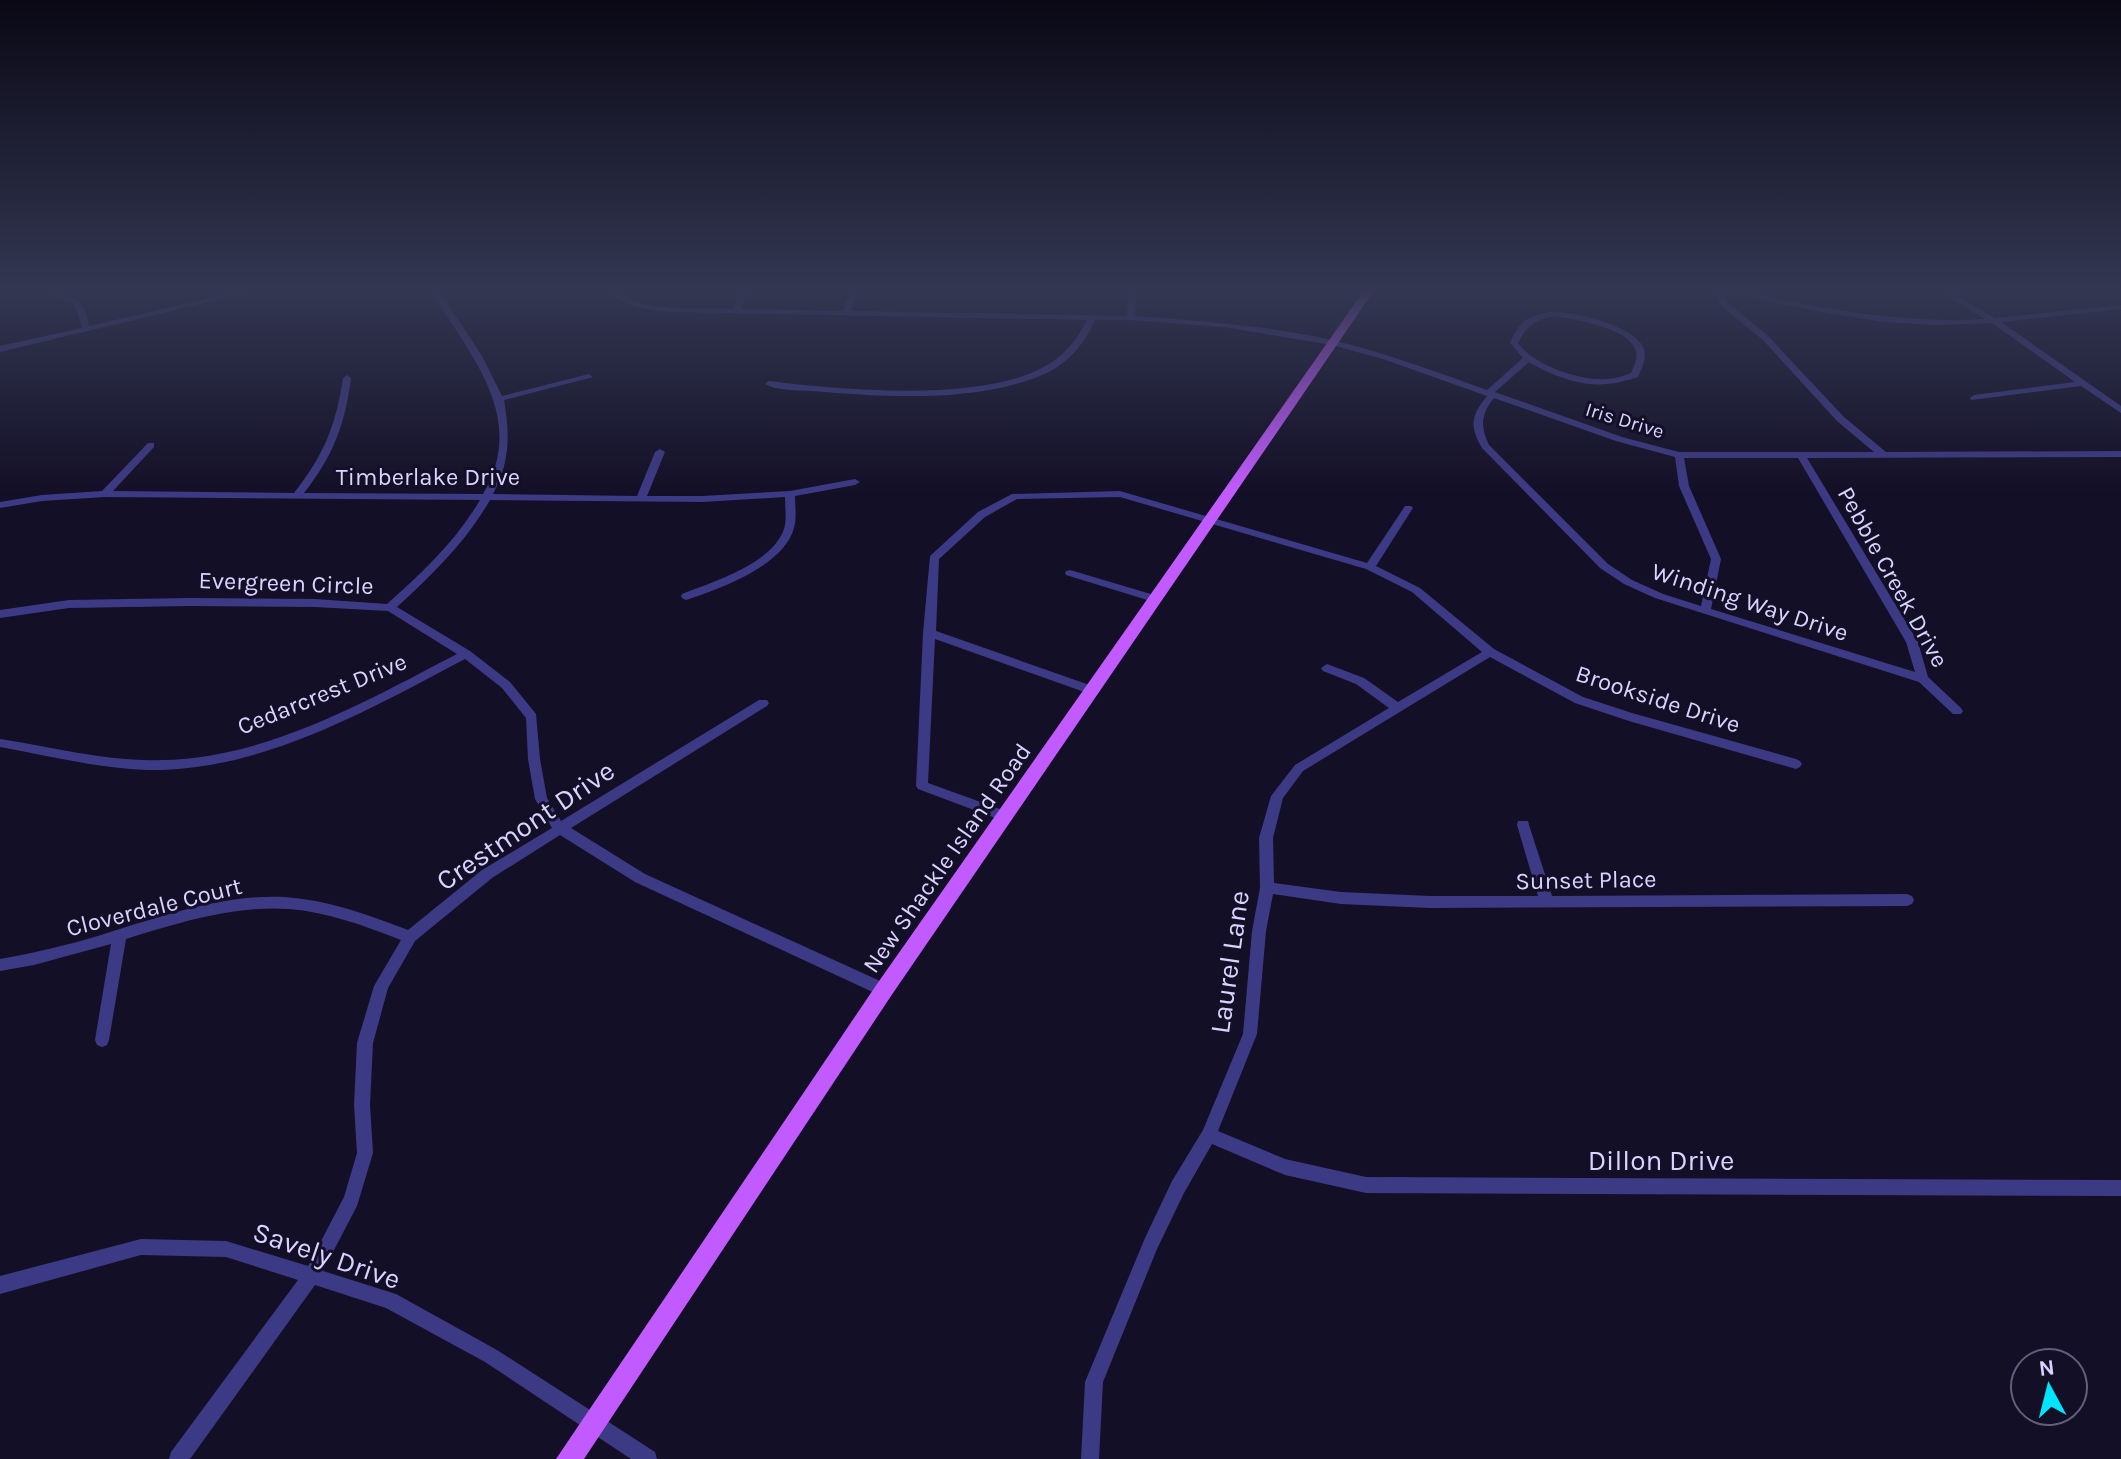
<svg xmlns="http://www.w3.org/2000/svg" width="2121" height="1459" viewBox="0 0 2121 1459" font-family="Karla,sans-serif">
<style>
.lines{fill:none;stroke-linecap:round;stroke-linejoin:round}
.minor{fill:#3d3a85;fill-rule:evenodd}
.major{fill:#c25bff;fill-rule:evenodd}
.labels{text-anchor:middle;stroke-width:6;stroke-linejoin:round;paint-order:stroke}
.far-street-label{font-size:20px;fill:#d9d4ff;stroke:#130f26}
.street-label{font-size:24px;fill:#d9d4ff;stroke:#130f26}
.near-street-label{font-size:28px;fill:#d9d4ff;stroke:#130f26}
</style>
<rect width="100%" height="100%" fill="#130f26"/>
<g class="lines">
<path class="minor" d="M 36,289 C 44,289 48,290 55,293 C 80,300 83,297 89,326 L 249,289 L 263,289 L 0,352 L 0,346 L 82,328 L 79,316 L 73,303 L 48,295 Z
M 430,289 L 438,289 L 482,356 L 502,396 L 589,374 L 593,377 L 504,400 C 510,434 510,463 493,494 L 637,496 L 655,452 L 660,449 L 665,452 L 647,496 L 702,496 L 790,491 L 855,479 L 860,482 L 855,485 L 795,496 C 795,506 797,518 794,528 C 784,566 719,589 686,600 L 682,598 L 681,596 L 682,594 C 713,582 772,564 784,529 C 787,520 785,507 785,497 L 702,502 L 490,500 C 466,542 432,575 397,607 L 470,651 L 510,682 L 536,714 L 540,759 L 547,798 L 561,821 L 759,700 L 767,700 L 769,703 L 767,706 L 571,828 L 645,874 L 889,985 L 891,990 L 889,995 L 884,996 L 879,995 L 635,882 L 560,835 L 492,878 L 415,941 L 388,988 L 373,1043 L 370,1105 L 373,1153 L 357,1206 L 323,1271 L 396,1294 L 497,1350 L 655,1452 L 657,1459 L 631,1459 L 485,1362 L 386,1308 L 315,1285 L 190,1459 L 169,1459 L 171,1452 L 298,1280 L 226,1257 L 141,1255 L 0,1294 L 0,1276 L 141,1239 L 226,1241 L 308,1266 L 344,1197 L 357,1153 L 354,1105 L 357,1043 L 374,986 L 401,940 C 365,926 328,912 289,909 C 234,905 178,923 126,939 L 109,1040 L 107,1045 L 102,1047 L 97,1045 L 95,1040 L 111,944 L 34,965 L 0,971 L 0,959 C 34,953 68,945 101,935 C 160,917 222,894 285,897 C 328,900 369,915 408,930 L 482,870 L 552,828 L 535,799 L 528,759 L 526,718 L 502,688 L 465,659 C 372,708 271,766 163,770 C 109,771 54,757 0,747 L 0,739 C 53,747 108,762 162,760 C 268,758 366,701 457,654 L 388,611 L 315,607 L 189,606 L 69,608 L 0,618 L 0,610 L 69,600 L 189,598 L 315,599 L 387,604 C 422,573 456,541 480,500 L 105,497 L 42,501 L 0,508 L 0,502 L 42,495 L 102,491 L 148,443 L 154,443 L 154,447 L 113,491 L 294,493 C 324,455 336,425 343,378 L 347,375 L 351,378 C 345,425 333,456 304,493 L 483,494 C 529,415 468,354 430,289 Z
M 607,289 C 619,289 629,301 642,304 C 671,310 703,308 733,309 L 741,289 L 749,289 L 741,309 L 843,311 L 850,289 L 858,289 L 851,311 L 1127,316 L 1129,289 L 1137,289 L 1135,316 C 1202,321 1270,326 1336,341 C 1388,354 1437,372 1487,390 L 1523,358 L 1510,343 C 1514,333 1519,324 1528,319 C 1535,315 1545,312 1553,312 C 1574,311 1634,326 1643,347 C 1648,357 1642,368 1638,377 C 1628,380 1618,383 1607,384 C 1581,387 1551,375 1529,362 L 1495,392 L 1622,437 L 1679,452 L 1874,452 L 1837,421 L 1763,340 L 1720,305 L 1716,289 L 1733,289 C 1821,308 1894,324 1985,319 L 1936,289 L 1945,289 L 1995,318 L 2121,305 L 2121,309 L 2001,322 L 2121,406 L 2121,413 L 2081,386 L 1971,400 L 1970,398 L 1974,395 L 2075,382 L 1992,323 L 1935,325 L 1885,322 L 1815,311 L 1724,292 L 1727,302 L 1768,336 L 1844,417 L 1886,452 L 2121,451 L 2121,457 L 1807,458 L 1918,642 L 1928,677 L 1961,708 L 1963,711 L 1961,714 L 1953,714 L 1919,682 L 1655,598 L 1624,584 L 1600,568 L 1482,448 C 1469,425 1471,416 1487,396 L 1383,359 L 1332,345 L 1224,327 L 1131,320 L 1095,320 C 1084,345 1066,366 1040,376 C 973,403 884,397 813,391 C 798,390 777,391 765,384 L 769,381 C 842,390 977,402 1042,368 C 1063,357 1077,341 1087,320 L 674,312 C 649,310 625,309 607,289 ZM 1555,316 C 1576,320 1627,327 1635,349 C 1639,357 1634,366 1631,373 C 1623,376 1615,379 1606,379 C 1580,381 1533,365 1518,343 C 1526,326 1536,319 1555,316 ZM 1494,398 L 1616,441 L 1675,457 L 1679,486 L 1711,559 L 1701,606 L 1663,594 L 1632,580 L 1608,564 L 1489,445 C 1480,426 1481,414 1494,398 ZM 1684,458 L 1798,458 L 1906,642 L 1915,672 L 1711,609 L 1721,559 L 1689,486 Z
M 1120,491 L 1367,563 L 1405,506 L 1411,506 L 1413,508 L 1376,566 L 1420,588 L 1494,649 L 1583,697 L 1632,713 L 1796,759 L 1800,761 L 1802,764 L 1800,767 L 1796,769 L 1629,721 L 1575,703 L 1490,657 L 1303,771 L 1283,798 L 1273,838 L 1274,883 L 1341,892 L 1430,896 L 1538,896 L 1517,825 L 1518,821 L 1528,821 L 1529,825 L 1552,896 L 1907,894 L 1912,896 L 1914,900 L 1912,904 L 1907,906 L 1430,908 L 1341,904 L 1273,894 L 1266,931 L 1257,1034 L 1218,1131 L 1285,1159 L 1366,1177 L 2121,1180 L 2121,1196 L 1366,1193 L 1285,1175 L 1212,1144 L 1184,1193 L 1157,1249 L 1103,1382 L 1099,1459 L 1081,1459 L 1085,1382 L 1145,1238 L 1172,1181 L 1203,1130 L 1243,1034 L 1252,931 L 1260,888 L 1259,838 L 1271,796 L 1295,765 L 1389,708 L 1356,684 L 1323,671 L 1321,668 L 1327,664 L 1364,678 L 1398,702 L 1482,652 L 1412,592 L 1366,569 L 1120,497 L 1017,499 L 985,517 L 939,559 L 936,631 L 1098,688 L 1100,691 L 1094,695 L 1090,694 L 935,639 L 928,783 L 1011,813 L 1012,817 L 1011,821 L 1006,822 L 918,789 L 916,786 L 923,633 L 930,556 L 978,512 L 1012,494 Z
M 1070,570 L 1161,597 L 1162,599 L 1157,603 L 1066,575 L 1065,573 L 1066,571 Z"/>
<path class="major" d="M 1365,289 L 1375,289 L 891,996 L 584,1459 L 556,1459 L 877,984 Z"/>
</g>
<linearGradient id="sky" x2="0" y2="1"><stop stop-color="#0a0815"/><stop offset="0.59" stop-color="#333752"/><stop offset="1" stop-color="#333752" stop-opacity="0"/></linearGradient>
<rect width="2121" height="493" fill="url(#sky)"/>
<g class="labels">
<g class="far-street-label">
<text transform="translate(1625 420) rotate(17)" y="7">Iris Drive</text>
</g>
<g class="street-label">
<text x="428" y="485">Timberlake Drive</text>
<text transform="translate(1893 577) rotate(61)" y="8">Pebble Creek Drive</text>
<text transform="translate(286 583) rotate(2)" y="8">Evergreen Circle</text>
<text transform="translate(1750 602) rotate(18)" y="8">Winding Way Drive</text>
<text transform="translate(322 694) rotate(-22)" y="8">Cedarcrest Drive</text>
<text transform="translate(1658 699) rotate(18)" y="8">Brookside Drive</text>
<text transform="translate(947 858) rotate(-55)" y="8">New Shackle Island Road</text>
<text transform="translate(1586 880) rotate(-1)" y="8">Sunset Place</text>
<text transform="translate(154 907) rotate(-14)" y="8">Cloverdale Court</text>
</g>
<g class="near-street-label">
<text transform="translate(525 825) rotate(-34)" y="10">Crestmont Drive</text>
<text transform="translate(1229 962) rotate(-82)" y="10">Laurel Lane</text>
<text x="1661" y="1170">Dillon Drive</text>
<text transform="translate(327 1255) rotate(19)" y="10">Savely Drive</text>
</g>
</g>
<g transform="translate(2049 1387) rotate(353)"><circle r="38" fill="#130f26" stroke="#625e7d" stroke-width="2"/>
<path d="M0-6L14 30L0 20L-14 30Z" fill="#00e5ff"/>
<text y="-12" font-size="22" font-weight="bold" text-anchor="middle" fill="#d9d4ff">N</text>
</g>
</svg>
